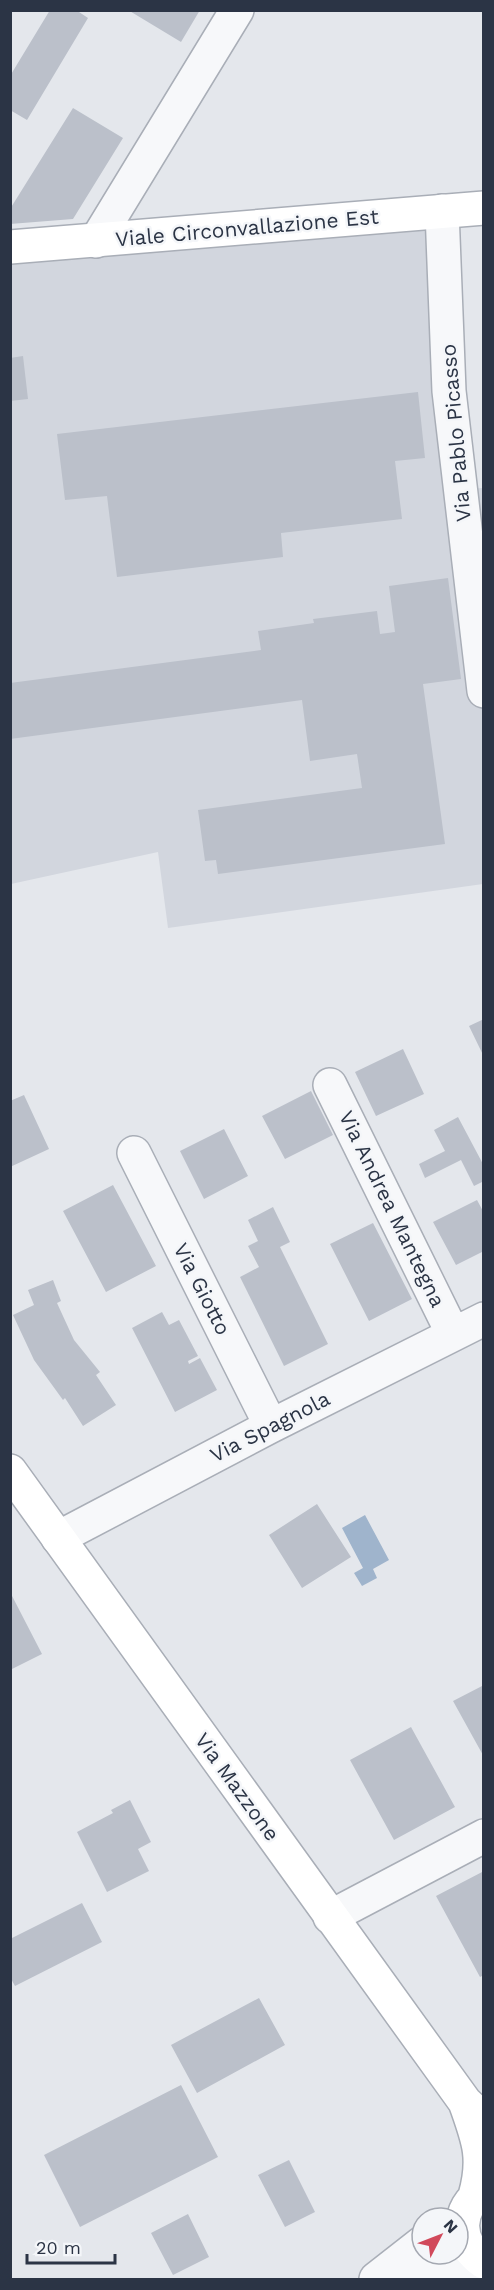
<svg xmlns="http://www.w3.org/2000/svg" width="494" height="2290" viewBox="0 0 494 2290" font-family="'Work Sans',sans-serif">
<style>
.built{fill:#d2d6de}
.water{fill:#9fb4cc}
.building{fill:#bbc0ca}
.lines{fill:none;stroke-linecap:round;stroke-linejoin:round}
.minor-casing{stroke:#a9aeb7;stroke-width:36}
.secondary-casing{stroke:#a9aeb7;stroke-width:36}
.minor{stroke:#f7f8fa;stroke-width:33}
.secondary{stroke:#fff;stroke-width:33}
.labels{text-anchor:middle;stroke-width:5;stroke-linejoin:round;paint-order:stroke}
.street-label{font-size:21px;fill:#2b3445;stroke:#f4f6f9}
</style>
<rect width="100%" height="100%" fill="#e4e7ec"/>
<path class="built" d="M 432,214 L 464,489 L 483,488 L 483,884 L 168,928 L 158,852 L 11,884 L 11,247 Z"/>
<path class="water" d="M 365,1515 L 389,1560 L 373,1569 L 377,1578 L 362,1586 L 354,1573 L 363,1568 L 342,1528 Z"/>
<path class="building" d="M 50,10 L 76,10 L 88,18 L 27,120 L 10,110 L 10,76 Z
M 128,10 L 200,10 L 181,42 Z
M 73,108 L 123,138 L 73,219 L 10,224 L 10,209 Z
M 23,356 L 28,399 L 10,401 L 10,358 Z
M 418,392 L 425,458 L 395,461 L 402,519 L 281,533 L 283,557 L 117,577 L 107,496 L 65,500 L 57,434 Z
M 448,578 L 461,679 L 423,684 L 445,844 L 218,874 L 216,860 L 205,861 L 198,810 L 362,788 L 357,754 L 310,761 L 302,700 L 10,739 L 10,683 L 261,650 L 258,631 L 314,623 L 313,619 L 377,611 L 380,634 L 395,632 L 389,586 Z
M 484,1019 L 484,1057 L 469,1026 Z
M 403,1049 L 424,1094 L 376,1116 L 355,1072 Z
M 311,1091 L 333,1135 L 285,1159 L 262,1116 Z
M 24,1095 L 49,1149 L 10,1167 L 10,1101 Z
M 458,1117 L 484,1166 L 484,1181 L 474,1186 L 461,1160 L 425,1178 L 419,1164 L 445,1151 L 434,1130 Z
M 224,1129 L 248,1176 L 204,1199 L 180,1151 Z
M 113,1185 L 156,1266 L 106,1292 L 63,1211 Z
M 477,1200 L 484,1213 L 484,1251 L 456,1265 L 433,1222 Z
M 273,1207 L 290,1242 L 280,1247 L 328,1344 L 284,1366 L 240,1277 L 259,1267 L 248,1246 L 258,1241 L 248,1220 Z
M 373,1223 L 412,1299 L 369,1321 L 330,1244 Z
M 53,1280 L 61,1301 L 57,1303 L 74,1340 L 100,1372 L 96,1375 L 116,1405 L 83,1426 L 65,1398 L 63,1400 L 34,1360 L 13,1315 L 34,1305 L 28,1290 Z
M 162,1312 L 169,1325 L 179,1320 L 198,1356 L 188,1361 L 189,1364 L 200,1358 L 217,1390 L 175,1412 L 132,1328 Z
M 317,1504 L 351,1557 L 302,1588 L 269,1535 Z
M 10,1592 L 42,1654 L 10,1670 Z
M 484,1685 L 484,1757 L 453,1701 Z
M 411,1727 L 455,1807 L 394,1840 L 350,1760 Z
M 130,1800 L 151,1842 L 138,1849 L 149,1871 L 107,1892 L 77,1832 L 113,1813 L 111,1810 Z
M 484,1871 L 484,1975 L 480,1977 L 436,1896 Z
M 82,1903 L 102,1942 L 15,1986 L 10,1977 L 10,1939 Z
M 259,1998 L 285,2045 L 197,2093 L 171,2045 Z
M 181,2085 L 218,2157 L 80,2227 L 44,2155 Z
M 289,2160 L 315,2212 L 285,2227 L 258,2175 Z
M 188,2214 L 209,2257 L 173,2275 L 151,2233 Z"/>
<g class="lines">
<g class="minor-casing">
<path id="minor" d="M 442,211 L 449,391 L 484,691
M 96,241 L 237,10
M 330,1085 L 453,1334
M 134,1153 L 271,1426
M 58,1538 L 271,1426 L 484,1319
M 330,1917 L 484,1836
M 376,2279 L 422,2243
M 384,2280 L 483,2262"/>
</g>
<g class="secondary-casing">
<path id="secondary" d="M 10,247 L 484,208
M 10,1471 L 465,2102 L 484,2120
M 465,2102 C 478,2139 486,2157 475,2196
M 484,2190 C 455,2209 456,2243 484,2262"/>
</g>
<use href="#minor" class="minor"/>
<use href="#secondary" class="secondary"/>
</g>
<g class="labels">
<g class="street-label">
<text transform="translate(247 228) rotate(-5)" y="7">Viale Circonvallazione Est</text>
<text transform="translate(456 433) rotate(-95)" y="7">Via Pablo Picasso</text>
<text transform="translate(392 1209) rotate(64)" y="7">Via Andrea Mantegna</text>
<text transform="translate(202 1289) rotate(63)" y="7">Via Giotto</text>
<text transform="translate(270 1427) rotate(-27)" y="7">Via Spagnola</text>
<text transform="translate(237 1787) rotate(54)" y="7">Via Mazzone</text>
</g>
</g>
<rect width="494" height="2290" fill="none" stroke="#2b3445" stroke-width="24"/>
<g transform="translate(440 2236) rotate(48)"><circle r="28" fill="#f4f6f9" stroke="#a4a8b1" stroke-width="1.5"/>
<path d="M0-4.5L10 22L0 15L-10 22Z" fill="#d1495b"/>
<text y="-9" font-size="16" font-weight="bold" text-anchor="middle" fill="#2b3445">N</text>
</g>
<path d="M27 2254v9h88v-9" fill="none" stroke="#2b3445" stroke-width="3"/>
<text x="36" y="2254" font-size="18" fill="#2b3445" stroke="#f4f6f9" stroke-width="4.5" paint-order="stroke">20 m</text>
</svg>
